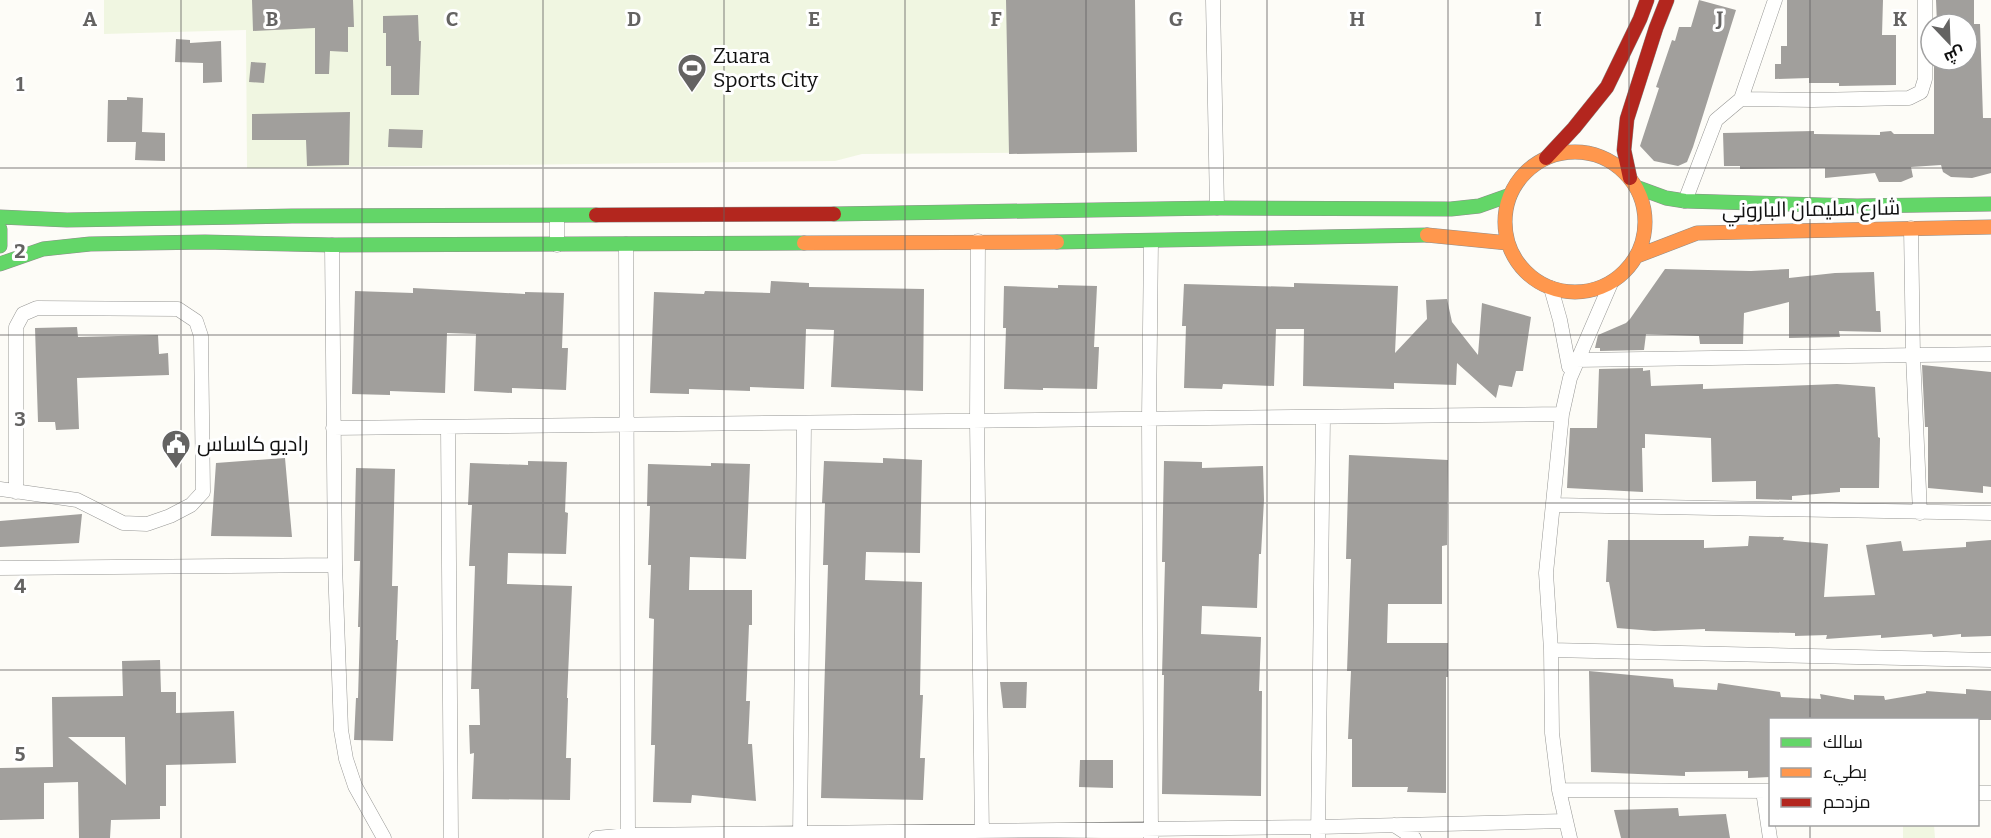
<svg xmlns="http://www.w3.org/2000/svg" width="1991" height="838" viewBox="0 0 1991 838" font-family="Bitter,Cairo,serif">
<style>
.pitch{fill:#f0f6e1}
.building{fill:#a19f9c;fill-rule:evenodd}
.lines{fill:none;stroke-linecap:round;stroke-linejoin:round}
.street-casing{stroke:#979795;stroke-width:15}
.fast-casing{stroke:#8e8d8b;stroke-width:15}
.slow-casing{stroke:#8e8d8b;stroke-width:15}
.jam-casing{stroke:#8e8d8b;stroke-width:15}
.street{stroke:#fffffe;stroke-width:14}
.fast{stroke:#63d668;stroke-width:14}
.slow{stroke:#ff974d;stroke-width:14}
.jam{stroke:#b3261e;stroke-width:14}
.grid{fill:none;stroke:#646362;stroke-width:1.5;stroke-opacity:0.55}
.labels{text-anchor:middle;stroke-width:6;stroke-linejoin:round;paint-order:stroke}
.poi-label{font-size:21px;fill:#111;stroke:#fff;text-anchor:start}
.street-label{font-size:21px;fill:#111;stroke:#fff}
.grid-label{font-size:20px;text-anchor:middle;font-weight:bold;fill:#646362;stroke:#fff;stroke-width:6;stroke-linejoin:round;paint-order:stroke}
</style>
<rect width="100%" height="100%" fill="#fdfcf7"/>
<path class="pitch" d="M 104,0 L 1135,0 L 1137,152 L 862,154 L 835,161 L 247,168 L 246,30 L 104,34 Z
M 1903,825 L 1934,825 L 1935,838 L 1903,838 Z"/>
<path class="building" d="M 252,0 L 353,0 L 354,27 L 348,27 L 348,52 L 330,51 L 329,74 L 315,74 L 315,28 L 253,31 Z
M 1006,0 L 1135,0 L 1137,152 L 1009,154 Z
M 1699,0 L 1736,10 L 1693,147 L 1687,162 L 1678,166 L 1654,161 L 1640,146 L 1659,88 L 1656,87 L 1672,40 L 1675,41 L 1679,27 L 1691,27 Z
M 1787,0 L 1883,0 L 1882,35 L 1896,35 L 1896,85 L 1839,86 L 1839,83 L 1809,83 L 1809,78 L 1775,79 L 1775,64 L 1781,64 L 1781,46 L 1787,46 Z
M 1936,0 L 1974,0 L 1974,24 L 1980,24 L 1983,118 L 1991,118 L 1991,173 L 1972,178 L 1951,177 L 1943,172 L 1941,165 L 1911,167 L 1913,177 L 1901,182 L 1879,182 L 1875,173 L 1825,178 L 1825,168 L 1740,169 L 1740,166 L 1724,166 L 1723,133 L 1814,131 L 1814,134 L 1880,135 L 1880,132 L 1891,131 L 1894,134 L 1934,134 L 1934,66 L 1939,65 L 1949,60 L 1967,60 L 1967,24 L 1937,24 Z
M 418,15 L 419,41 L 421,41 L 419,95 L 391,95 L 391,66 L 386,66 L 386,33 L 383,33 L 383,16 Z
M 176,39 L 190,40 L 190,43 L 221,41 L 222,82 L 203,83 L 203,63 L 175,62 Z
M 251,62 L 266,63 L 264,83 L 249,82 Z
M 127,97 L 143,98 L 142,132 L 165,133 L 165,161 L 135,160 L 136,142 L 107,142 L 108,100 L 127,100 Z
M 350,112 L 349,165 L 307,166 L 306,140 L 252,140 L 252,114 Z
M 389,129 L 423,130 L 422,148 L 388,147 Z
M 1665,269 L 1751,271 L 1789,269 L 1789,278 L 1835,273 L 1874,272 L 1876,311 L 1880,311 L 1881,332 L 1839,331 L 1840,337 L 1789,338 L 1789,302 L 1744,313 L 1743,344 L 1700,344 L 1699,336 L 1646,334 L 1644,350 L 1600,351 L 1600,348 L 1595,348 L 1598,335 L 1626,323 L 1630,319 Z
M 771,281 L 809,283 L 809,287 L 924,289 L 923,391 L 831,387 L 834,330 L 806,329 L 804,389 L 750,387 L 750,391 L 689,389 L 689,394 L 650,393 L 654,292 L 704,294 L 705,291 L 770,293 Z
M 1294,283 L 1398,286 L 1395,353 L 1427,319 L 1426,300 L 1447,299 L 1452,322 L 1478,355 L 1482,303 L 1531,317 L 1523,371 L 1516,371 L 1512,387 L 1499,385 L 1496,398 L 1457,363 L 1456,385 L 1394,383 L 1394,389 L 1303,386 L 1304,329 L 1276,329 L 1274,386 L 1223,384 L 1222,389 L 1184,388 L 1186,326 L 1182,326 L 1184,284 L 1294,287 Z
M 1058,285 L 1097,286 L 1094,347 L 1099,347 L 1097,389 L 1043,388 L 1043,390 L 1004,389 L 1006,328 L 1003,328 L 1004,286 L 1058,288 Z
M 413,288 L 525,294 L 525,292 L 564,293 L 562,348 L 568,348 L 566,390 L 512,388 L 512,393 L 474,391 L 476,334 L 447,333 L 445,393 L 390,391 L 390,395 L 352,394 L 355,291 L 413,293 Z
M 77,327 L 78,337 L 158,335 L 159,354 L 168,353 L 169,375 L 77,378 L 79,429 L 56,430 L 55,422 L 38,422 L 35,328 Z
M 1922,365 L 1991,372 L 1991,487 L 1983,486 L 1983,493 L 1928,488 L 1928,427 L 1925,427 Z
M 1643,368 L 1643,371 L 1650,370 L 1651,386 L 1703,384 L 1703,389 L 1837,384 L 1875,387 L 1878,437 L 1880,438 L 1879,488 L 1840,488 L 1840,492 L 1792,496 L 1792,500 L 1756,499 L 1756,481 L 1712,482 L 1711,438 L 1645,434 L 1645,448 L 1642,448 L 1643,492 L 1567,488 L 1570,428 L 1597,428 L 1599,369 Z
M 1349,455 L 1448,460 L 1447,545 L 1442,546 L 1442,604 L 1388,604 L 1387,643 L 1448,643 L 1448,677 L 1446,677 L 1446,793 L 1407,792 L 1408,787 L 1352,787 L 1352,739 L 1348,739 L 1351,671 L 1347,671 L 1351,559 L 1346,559 Z
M 285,458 L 292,537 L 211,536 L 216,463 Z
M 883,458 L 922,460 L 920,553 L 866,552 L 865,580 L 922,582 L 920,695 L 923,695 L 920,758 L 925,758 L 923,800 L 821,798 L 828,565 L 823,565 L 825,503 L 822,503 L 824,461 L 883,463 Z
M 528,461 L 567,462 L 565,512 L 568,513 L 566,554 L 508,553 L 507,584 L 572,586 L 567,698 L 568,698 L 566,758 L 571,758 L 570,800 L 472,799 L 474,753 L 470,754 L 469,725 L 480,725 L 479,689 L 471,689 L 475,566 L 469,566 L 472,505 L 468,505 L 470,463 L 528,465 Z
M 1164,461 L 1202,462 L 1202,468 L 1263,466 L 1264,500 L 1261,554 L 1259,554 L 1257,608 L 1202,606 L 1201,634 L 1261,637 L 1259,691 L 1262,691 L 1261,796 L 1162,794 L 1164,675 L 1162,675 L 1165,562 L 1162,562 Z
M 711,463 L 750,464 L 746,559 L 690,557 L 689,590 L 752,590 L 752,625 L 749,625 L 746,701 L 750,701 L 748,744 L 752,744 L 756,801 L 692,795 L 691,803 L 653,802 L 655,745 L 651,745 L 654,619 L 649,618 L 651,565 L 648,565 L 650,506 L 647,506 L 648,464 L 711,466 Z
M 356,468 L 395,469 L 392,586 L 398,586 L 396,640 L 398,640 L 393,741 L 354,740 L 356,698 L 358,698 L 360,627 L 358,627 L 360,561 L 354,561 Z
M 82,514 L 79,543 L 0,547 L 0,521 Z
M 1749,536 L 1784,537 L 1783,540 L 1828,544 L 1824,597 L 1875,595 L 1866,545 L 1901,541 L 1903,551 L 1966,547 L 1966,542 L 1991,540 L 1991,636 L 1961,637 L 1961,634 L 1933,637 L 1932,634 L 1881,638 L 1881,635 L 1826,639 L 1827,635 L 1795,636 L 1795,633 L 1705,631 L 1705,629 L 1654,631 L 1617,628 L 1609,582 L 1606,582 L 1608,540 L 1704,540 L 1704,548 L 1748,546 Z
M 160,660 L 161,692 L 176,692 L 176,713 L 234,711 L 236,763 L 166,765 L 166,806 L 160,806 L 160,819 L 111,820 L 110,838 L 79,838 L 78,782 L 44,783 L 44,819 L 0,820 L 0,768 L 53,767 L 52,697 L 123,696 L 122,661 ZM 68,737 L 125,737 L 126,785 Z
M 1589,671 L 1673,679 L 1674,687 L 1717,690 L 1718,683 L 1780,692 L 1781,697 L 1821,699 L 1820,694 L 1854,700 L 1854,695 L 1884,696 L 1885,700 L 1926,693 L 1926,691 L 1966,694 L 1966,689 L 1991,691 L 1991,720 L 1770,720 L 1770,777 L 1748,778 L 1748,771 L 1685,772 L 1685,776 L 1591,772 Z
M 1000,682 L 1027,682 L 1026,708 L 1003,708 Z
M 1080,760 L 1113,760 L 1113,788 L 1079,787 Z
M 1678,808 L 1679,816 L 1726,814 L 1730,838 L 1621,838 L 1614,810 Z"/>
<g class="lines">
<g class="street-casing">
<path id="street" d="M 1213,0 L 1217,208
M 1741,99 L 1813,100 L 1909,98 L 1921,92 L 1925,79 L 1925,0
M 1685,201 L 1716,120 L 1741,99 L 1775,0
M 1911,228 L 1913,355 L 1920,513
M 978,241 L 977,421 L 982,838
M 626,244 L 628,838
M 332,245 L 335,565 L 341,730 L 346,759 L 355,786 L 384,838
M 557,245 L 557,216
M 1551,288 L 1560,320 L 1569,367
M 1570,359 L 1576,360 L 1991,354
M 448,427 L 451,838
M 333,428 L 1562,414
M 0,489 L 77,500 L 123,523 L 147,524 L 170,516 L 191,505 L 203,492 L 201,336 L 196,321 L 178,309 L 37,308 L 23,314 L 16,327 L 16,492
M 1553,505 L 1991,513
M 0,568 L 335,565
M 1551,650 L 1991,660
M 1559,790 L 1770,791
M 1763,791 L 1770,838
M 1978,793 L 1991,793
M 1394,825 L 1414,838
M 596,838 L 628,835 L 1318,827 L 1565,821
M 800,838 L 804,423
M 1151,838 L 1149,419 L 1151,241
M 1318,838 L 1323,417
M 1570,838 L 1559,790 L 1552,733 L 1551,650 L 1546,573 L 1562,414 L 1570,378 L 1611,283"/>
</g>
<g class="fast-casing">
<path id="fast" d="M 1636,187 L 1666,198 L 1685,201 L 1857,206 L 1991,204
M 834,214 L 1217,208 L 1451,209 L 1479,206 L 1510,195
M 0,217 L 67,220 L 292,216 L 596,215
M 0,229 L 0,246
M 1057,242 L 1427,235
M 0,264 L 43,249 L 90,244 L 205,242 L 332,245 L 804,243"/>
</g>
<g class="slow-casing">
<path id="slow" d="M1505 222a70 70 0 1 1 140 0a70 70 0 1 1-140 0Z
M 1427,235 L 1508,243
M 804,243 L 1057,242
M 1637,256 L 1697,233 L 1991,227"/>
</g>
<g class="jam-casing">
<path id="jam" d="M 1546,158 L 1574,128 L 1607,87 L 1640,19 L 1647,0
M 1630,178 L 1624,150 L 1627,119 L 1656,28 L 1667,0
M 596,215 L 834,214"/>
</g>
<use href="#street" class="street"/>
<use href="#fast" class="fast"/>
<use href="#slow" class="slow"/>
<use href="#jam" class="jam"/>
</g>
<path class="grid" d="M 181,0 L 181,838M 362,0 L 362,838M 543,0 L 543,838M 724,0 L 724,838M 905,0 L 905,838M 1086,0 L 1086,838M 1267,0 L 1267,838M 1448,0 L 1448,838M 1629,0 L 1629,838M 1810,0 L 1810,720M 0,168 L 1991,168M 0,335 L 1991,335M 0,503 L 1991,503M 0,670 L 1991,670M 1810,824 L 1810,838"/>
<defs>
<g id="stadium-pin" transform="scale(1.5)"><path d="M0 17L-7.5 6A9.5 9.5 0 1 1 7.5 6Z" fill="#646362" stroke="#fff"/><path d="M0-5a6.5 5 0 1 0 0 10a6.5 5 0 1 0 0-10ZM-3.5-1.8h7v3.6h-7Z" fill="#fff"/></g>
<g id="civic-pin" transform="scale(1.5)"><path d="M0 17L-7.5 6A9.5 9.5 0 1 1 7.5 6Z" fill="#646362" stroke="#fff"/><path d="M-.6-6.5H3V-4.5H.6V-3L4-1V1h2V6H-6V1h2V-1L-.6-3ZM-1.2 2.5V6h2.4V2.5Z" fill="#fff"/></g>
</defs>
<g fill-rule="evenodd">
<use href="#stadium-pin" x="692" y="68"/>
<use href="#civic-pin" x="176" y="444"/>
</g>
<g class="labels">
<g class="poi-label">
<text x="713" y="63">Zuara<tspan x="713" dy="24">Sports City</tspan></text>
<text x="197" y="451">راديو كاساس</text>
</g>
<g class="street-label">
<text transform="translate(1811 209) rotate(-1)" y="7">شارع سليمان الباروني</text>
</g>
</g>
<g class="grid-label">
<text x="90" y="26">A</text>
<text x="272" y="26">B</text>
<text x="452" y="26">C</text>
<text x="634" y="26">D</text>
<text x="814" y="26">E</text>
<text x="996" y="26">F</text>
<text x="1176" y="26">G</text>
<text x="1357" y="26">H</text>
<text x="1538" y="26">I</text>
<text x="1720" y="26">J</text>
<text x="1900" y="26">K</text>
<text x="20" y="91">1</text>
<text x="20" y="258">2</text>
<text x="20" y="426">3</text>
<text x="20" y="593">4</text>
<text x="20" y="761">5</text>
</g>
<rect x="1769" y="718" width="210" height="108" fill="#ffffff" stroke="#a0a0a0" stroke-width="1.5"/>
<rect x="1781" y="738" width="30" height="9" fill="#63d668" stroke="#a0a0a0" stroke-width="1.5"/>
<text x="1823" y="748" font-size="18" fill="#111111">سالك</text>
<rect x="1781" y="768" width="30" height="9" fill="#ff974d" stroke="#a0a0a0" stroke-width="1.5"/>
<text x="1823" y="778" font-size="18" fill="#111111">بطيء</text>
<rect x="1781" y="798" width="30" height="9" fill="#b3261e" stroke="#a0a0a0" stroke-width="1.5"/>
<text x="1823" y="808" font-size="18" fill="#111111">مزدحم</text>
<g transform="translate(1949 42) rotate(157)"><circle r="28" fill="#ffffff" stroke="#a0a0a0" stroke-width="1.5"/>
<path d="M0-4.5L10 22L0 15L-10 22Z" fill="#646362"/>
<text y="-9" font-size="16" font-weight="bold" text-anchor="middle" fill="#111111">ش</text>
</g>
</svg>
